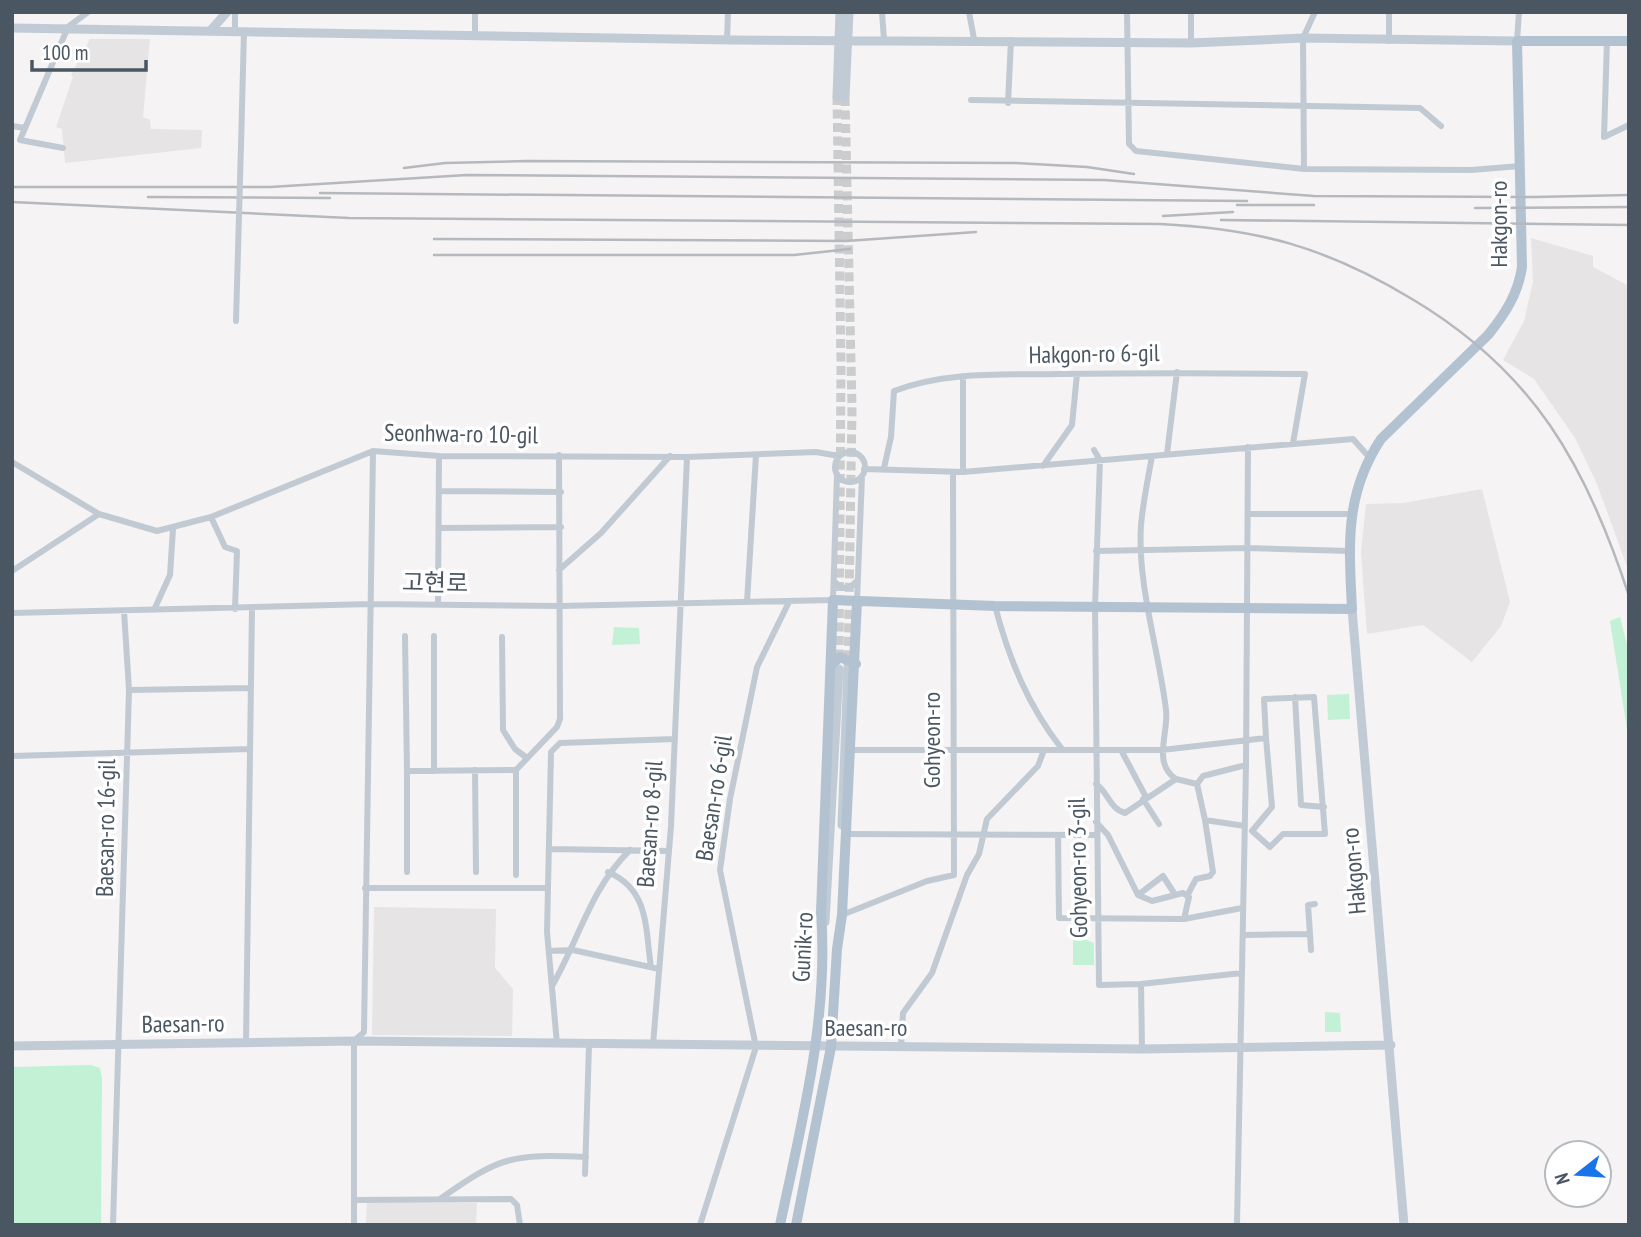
<svg xmlns="http://www.w3.org/2000/svg" width="1641" height="1237" viewBox="0 0 1641 1237" font-family="'PT Sans Narrow','Noto Sans KR',sans-serif">
<style>
.education{fill:#e6e4e5}
.green{fill:#c3f1d5}
.lines{fill:none;stroke-linecap:round;stroke-linejoin:round}
.secondary-tunnel{stroke:#caccce;stroke-width:9;stroke-dasharray:9 4.5;stroke-linecap:butt}
.street{stroke:#c1cad2;stroke-width:6}
.secondary{stroke:#c1cbd6;stroke-width:9}
.primary{stroke:#b3c2d1;stroke-width:10}
.rail{stroke:#b5b8bd;stroke-width:2.5}
.street-bridge{stroke:#c1cad2;stroke-width:6}
.labels{text-anchor:middle;stroke-width:7;stroke-linejoin:round;paint-order:stroke}
.street-label{font-size:24px;fill:#4a5661;stroke:#fff}
</style>
<rect width="100%" height="100%" fill="#f5f3f3"/>
<path class="education" d="M 90,39 L 150,39 L 143,117 L 150,120 L 151,129 L 202,130 L 201,148 L 65,163 L 62,129 L 56,127 L 73,77 L 71,75 Z
M 1531,238 L 1593,256 L 1593,267 L 1629,286 L 1629,572 L 1597,484 L 1575,438 L 1534,379 L 1503,360 L 1524,321 L 1533,282 Z
M 1482,489 L 1510,602 L 1501,626 L 1472,662 L 1423,625 L 1367,634 L 1361,552 L 1366,504 L 1403,503 Z
M 374,907 L 496,909 L 495,968 L 513,989 L 512,1036 L 372,1035 Z
M 367,1202 L 477,1203 L 476,1225 L 366,1225 Z"/>
<path class="green" d="M 1620,617 L 1629,652 L 1629,742 L 1610,621 Z
M 614,627 L 639,628 L 640,644 L 612,645 Z
M 1349,694 L 1350,719 L 1328,720 L 1327,695 Z
M 1073,928 L 1084,939 L 1094,943 L 1094,965 L 1073,965 Z
M 1325,1012 L 1340,1013 L 1341,1032 L 1325,1032 Z
M 91,1065 L 100,1068 L 102,1078 L 101,1225 L 12,1225 L 12,1067 Z"/>
<g class="lines">
<path class="secondary-tunnel" d="M 837,96 L 841,364 L 839,662
M 845,97 L 852,407 L 848,668"/>
<path class="street" d="M 235,12 L 235,31
M 882,12 L 884,40
M 969,12 L 974,39
M 1127,12 L 1129,144 L 1136,151 L 1304,169 L 1471,170 L 1520,166
M 1191,12 L 1191,43
M 475,35 L 475,12
M 727,40 L 728,12
M 1389,41 L 1389,12
M 1517,41 L 1519,12
M 1607,41 L 1604,137 L 1629,125
M 971,100 L 1420,108 L 1441,126
M 1008,103 L 1011,40
M 12,126 L 25,128
M 241,145 L 244,31
M 63,148 L 20,140 L 68,27 L 88,12
M 1304,169 L 1303,38 L 1315,12
M 963,376 L 963,472
M 1094,450 L 1100,460 L 1095,607 L 1099,985 L 1141,984 L 1242,973
M835 467a15 15 0 1 1 30 0a15 15 0 1 1-30 0Z
M 1167,454 L 1177,372
M 1152,456 C 1148,479 1143,502 1141,525 C 1137,584 1159,651 1166,710 C 1169,732 1152,764 1176,779
M 12,462 L 99,514 L 157,531 L 211,517 L 373,451 L 439,456 L 687,457 L 816,452 L 839,456
M 1043,466 L 1072,425 L 1077,374
M 884,468 L 891,437 L 894,391 C 946,371 1003,375 1058,374 C 1141,373 1223,373 1305,374 L 1293,443
M 864,469 L 963,472 L 1353,439 L 1369,457
M 439,491 L 561,492
M 1249,514 L 1352,514
M 211,517 L 225,547 L 237,551 L 235,609
M 440,528 L 561,527
M 1096,551 L 1248,548 L 1350,551
M 559,570 L 601,533 L 670,456
M 12,571 L 99,514
M 834,581 L 841,588 L 849,588 L 857,581
M 857,601 L 862,476
M 747,602 L 756,455
M 438,604 L 439,456
M 995,606 C 1009,659 1028,706 1062,749
M 154,610 L 170,575 L 173,529
M 12,613 L 371,604 L 559,606 L 833,600 L 837,474
M 405,636 L 407,771
M 502,637 L 503,730 L 515,749 L 527,758
M 129,690 L 251,688
M 1295,697 L 1301,805 L 1324,807
M 851,750 L 1162,750 L 1266,738 L 1272,807 L 1252,831 L 1270,847 L 1283,834 L 1325,834 L 1314,697 L 1264,699 L 1266,738
M 1121,750 L 1146,797
M 12,756 L 250,749
M 475,770 L 476,872
M 434,771 L 434,636
M 1176,779 L 1197,784 L 1205,820 L 1245,826
M 1096,784 C 1108,792 1110,809 1125,813 L 1176,779
M 1197,784 L 1203,776 L 1246,765
M 1143,799 L 1159,824
M 1096,822 L 1108,835 L 1138,895 L 1152,901 L 1183,893 L 1189,897 L 1184,919
M 846,834 L 1096,835
M 1058,835 L 1059,918 L 1184,919 L 1242,908
M 549,849 L 669,851
M 407,872 L 407,771 L 516,770
M 608,872 C 650,890 645,929 651,967
M 516,875 L 516,770 L 557,727 L 560,719 L 559,455
M 365,888 L 548,888
M 1138,895 L 1163,876 L 1174,893
M 1187,896 L 1196,879 L 1210,876 L 1213,872 L 1205,820
M 842,915 L 927,881 L 954,875 L 953,472
M 1310,934 L 1308,905 L 1315,904
M 1243,935 L 1310,934 L 1311,950
M 549,951 L 573,950 L 659,969
M 1141,984 L 1142,1049
M 552,986 C 579,940 590,889 630,850
M 246,1042 L 252,609
M 557,1044 L 547,932 L 551,752 L 560,743 L 675,739
M 653,1045 L 671,826 L 687,457
M 901,1047 L 903,1013 L 932,973 L 967,875 L 979,854 L 987,819 L 1038,766 L 1044,750
M 585,1174 L 589,1045
M 440,1199 C 501,1156 511,1154 586,1157
M 354,1200 L 511,1199 L 517,1205 L 520,1225
M 113,1225 L 129,690 L 124,611
M 354,1225 L 354,1041 L 364,1032 L 373,451
M 700,1225 L 756,1047 L 720,870 L 730,799 L 757,667 L 789,602
M 1237,1225 L 1246,765 L 1248,447"/>
<path class="secondary" d="M 12,28 L 732,40 L 1191,43 L 1303,38 L 1517,41
M 211,30 L 227,12
M 837,96 L 840,12
M 845,97 L 849,12
M 1352,609 L 1404,1225
M 842,825 L 848,669
M 825,922 L 839,669
M 12,1046 L 354,1041 L 1142,1049 L 1391,1045"/>
<path class="primary" d="M 832,664 L 840,657 L 856,664
M 780,1225 C 802,1121 829,1018 821,912 L 833,600 L 995,606 L 1352,609 C 1349,546 1344,495 1381,439 L 1488,335 C 1505,314 1518,294 1522,267 L 1517,41 L 1629,41
M 796,1225 L 831,1047 L 837,949 L 842,915 L 857,601"/>
<path class="rail" d="M 404,168 L 445,163 L 526,161 L 1016,163 L 1087,167 L 1134,174
M 12,187 L 270,187 L 467,175 L 1104,180 L 1314,196 L 1535,197 L 1629,195
M 320,193 L 1247,201
M 148,197 L 330,198
M 12,202 L 349,218 L 1160,224 C 1259,229 1326,247 1412,299 C 1533,371 1586,464 1629,596
M 1237,205 L 1314,205
M 1475,208 L 1629,207
M 1163,216 L 1233,212
M 1221,220 L 1629,225
M 434,239 L 846,241 L 976,232
M 434,255 L 794,255 L 850,249"/>
<path class="street-bridge" d="M 236,321 L 241,145"/>
</g>
<g class="labels">
<g class="street-label">
<text transform="translate(1499 224) rotate(-90)" y="8">Hakgon-ro</text>
<text transform="translate(1094 354) rotate(-1)" y="8">Hakgon-ro 6-gil</text>
<text transform="translate(461 434) rotate(1)" y="8">Seonhwa-ro 10-gil</text>
<text transform="translate(435 583) rotate(1)" y="8">고현로</text>
<text transform="translate(932 740) rotate(-90)" y="8">Gohyeon-ro</text>
<text transform="translate(714 798) rotate(-81)" y="8">Baesan-ro 6-gil</text>
<text transform="translate(650 824) rotate(-86)" y="8">Baesan-ro 8-gil</text>
<text transform="translate(106 828) rotate(-89)" y="8">Baesan-ro 16-gil</text>
<text transform="translate(1078 868) rotate(-91)" y="8">Gohyeon-ro 3-gil</text>
<text transform="translate(1354 871) rotate(-95)" y="8">Hakgon-ro</text>
<text transform="translate(803 947) rotate(-87)" y="8">Gunik-ro</text>
<text transform="translate(183 1024) rotate(-1)" y="8">Baesan-ro</text>
<text x="866" y="1036">Baesan-ro</text>
</g>
</g>
<rect width="1641" height="1237" fill="none" stroke="#4a5661" stroke-width="28"/>
<g transform="translate(1578 1174) rotate(253)"><circle r="33" fill="#ffffff" stroke="#b7bbc0" stroke-width="2"/>
<path d="M0-5L12 26L0 18L-12 26Z" fill="#1a73e8"/>
<text y="-10" font-size="19" font-weight="bold" text-anchor="middle" fill="#4a5661">N</text>
</g>
<path d="M32 60v10h114v-10" fill="none" stroke="#4a5661" stroke-width="3.5"/>
<text x="42" y="60" font-size="21" fill="#4a5661" stroke="#ffffff" stroke-width="5" paint-order="stroke">100 m</text>
</svg>
